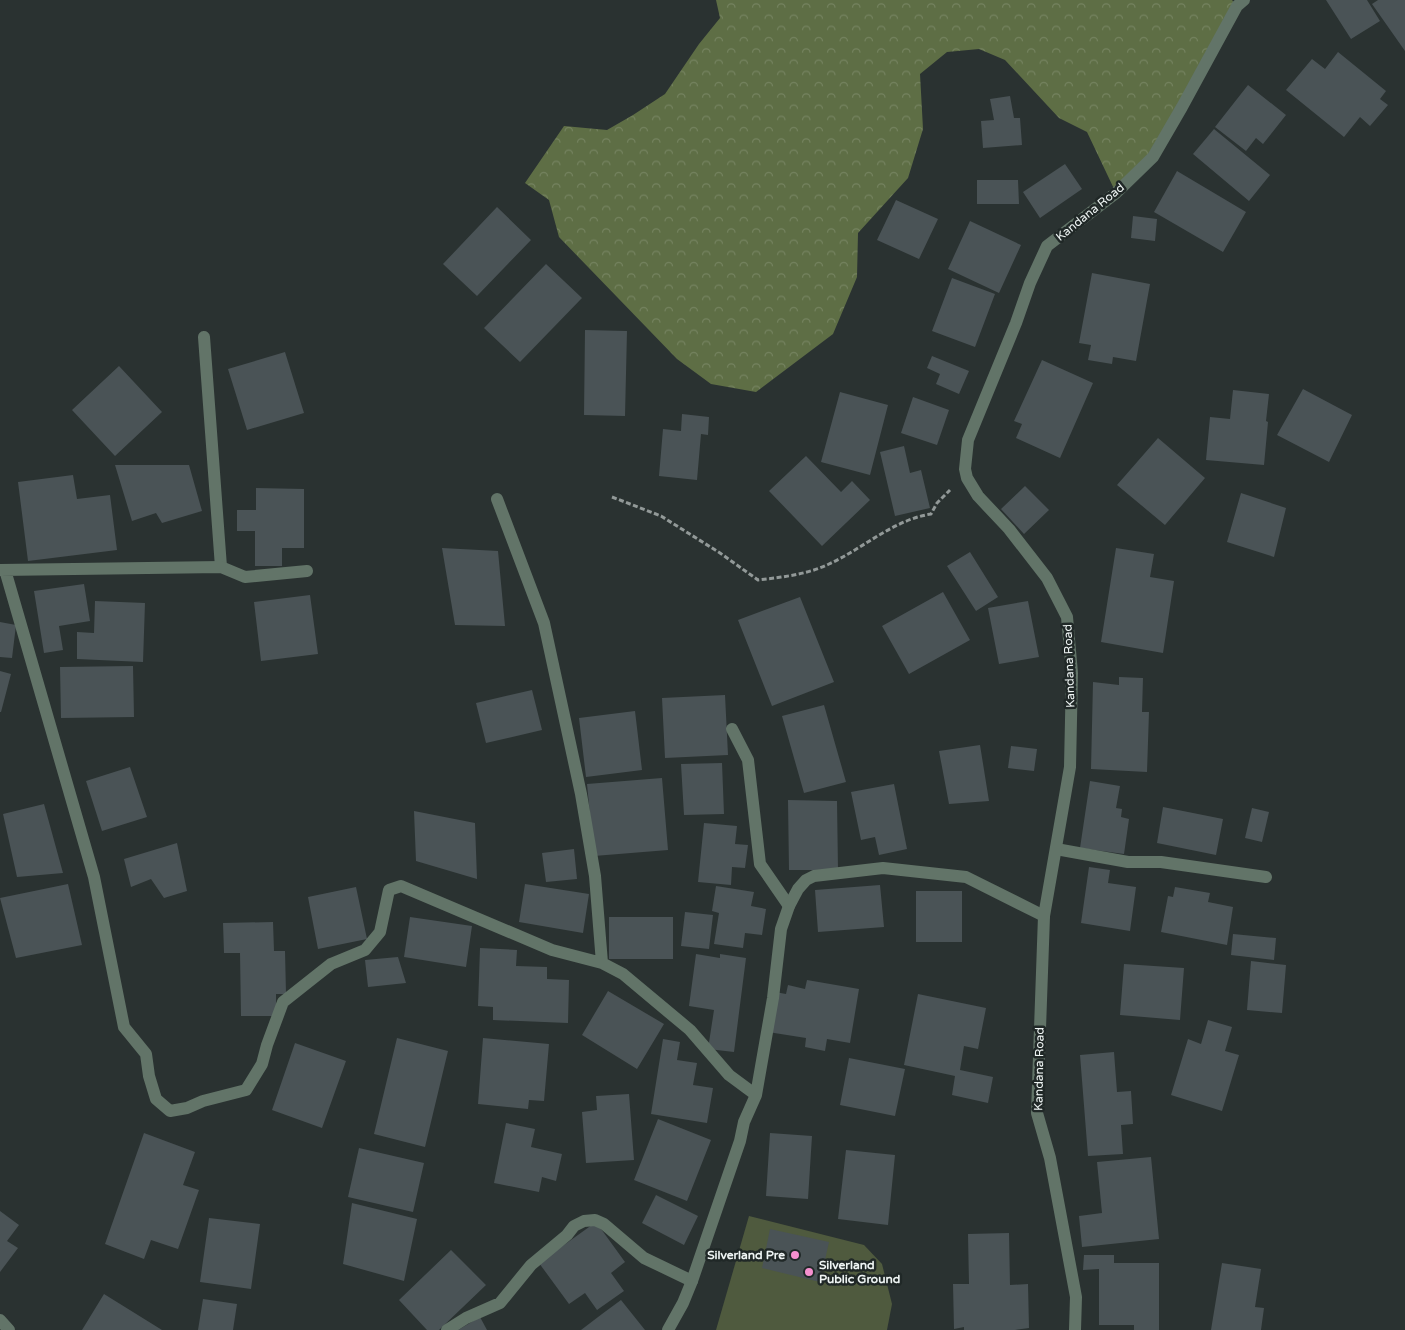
<svg xmlns="http://www.w3.org/2000/svg" width="1405" height="1330" viewBox="0 0 1405 1330" font-family="'Varela Round',sans-serif">
<style>
.forest{fill:url(#forest-crowns)}
.park{fill:#4f5a3e}
.building{fill:#4a5356}
.lines{fill:none;stroke-linecap:round;stroke-linejoin:round}
.path{stroke:#929998;stroke-width:3;stroke-dasharray:5 2.5;stroke-linecap:butt}
.service{stroke:#627468;stroke-width:12}
.minor{stroke:#627468;stroke-width:12}
.tertiary{stroke:#627468;stroke-width:12}
.poi-dot{fill:#f690cf;stroke:#202827;stroke-width:2}
.labels{text-anchor:middle;stroke-width:5;stroke-linejoin:round;paint-order:stroke}
.street-label{font-size:12px;fill:#eff5f4;stroke:#202827}
.poi-label{font-size:12px;font-weight:bold;fill:#eff5f4;stroke:#202827;text-anchor:end}
</style>
<defs>
<pattern id="forest-crowns" width="20" height="18" patternUnits="userSpaceOnUse" patternTransform="scale(1.25)"><rect width="20" height="18" fill="#5e6e45"/><path d="M2 6a3 3 0 1 1 6 0M12 15a3 3 0 1 1 6 0" fill="none" stroke="#758360"/></pattern>
</defs>
<rect width="100%" height="100%" fill="#2a3231"/>
<path class="forest" d="M 716,0 L 1232,0 L 1237,6 L 1153,157 L 1116,193 L 1087,132 L 1059,118 L 1005,60 L 979,49 L 947,52 L 920,74 L 923,129 L 908,178 L 858,233 L 857,277 L 833,334 L 756,392 L 711,384 L 677,359 L 559,237 L 549,200 L 525,183 L 564,126 L 607,130 L 633,115 L 665,94 L 699,44 L 720,18 Z"/>
<path class="park" d="M 749,1216 L 864,1245 L 882,1264 L 892,1304 L 887,1330 L 716,1330 Z"/>
<path class="building" d="M 1326,0 L 1367,0 L 1380,21 L 1351,39 Z
M 1378,0 L 1405,0 L 1405,51 L 1372,4 Z
M 1338,52 L 1386,91 L 1380,99 L 1388,105 L 1370,126 L 1360,117 L 1344,137 L 1286,90 L 1312,59 L 1325,69 Z
M 1248,85 L 1286,115 L 1263,144 L 1256,138 L 1246,151 L 1215,127 Z
M 1010,96 L 1014,118 L 1020,118 L 1022,145 L 983,148 L 981,121 L 994,120 L 990,99 Z
M 1214,129 L 1270,175 L 1249,201 L 1193,154 Z
M 1065,164 L 1082,189 L 1040,218 L 1023,192 Z
M 1177,171 L 1246,212 L 1223,252 L 1154,212 Z
M 977,180 L 1018,180 L 1019,204 L 977,204 Z
M 896,200 L 938,219 L 919,259 L 877,240 Z
M 497,207 L 531,240 L 477,296 L 443,264 Z
M 1133,216 L 1157,219 L 1155,241 L 1131,238 Z
M 970,221 L 1021,245 L 999,293 L 948,269 Z
M 546,264 L 582,298 L 520,362 L 484,328 Z
M 1092,273 L 1150,284 L 1136,361 L 1113,357 L 1112,364 L 1088,360 L 1091,345 L 1079,343 Z
M 952,278 L 995,294 L 975,347 L 932,331 Z
M 585,330 L 627,331 L 625,416 L 584,415 Z
M 285,352 L 304,413 L 247,430 L 228,369 Z
M 932,356 L 969,371 L 959,394 L 936,384 L 940,374 L 927,368 Z
M 1042,360 L 1093,383 L 1060,458 L 1016,438 L 1022,424 L 1014,421 Z
M 119,366 L 162,412 L 115,456 L 72,410 Z
M 1303,389 L 1352,415 L 1329,462 L 1277,435 Z
M 1233,390 L 1269,394 L 1266,421 L 1268,422 L 1264,465 L 1206,460 L 1210,417 L 1230,419 Z
M 840,392 L 888,405 L 870,475 L 821,462 Z
M 913,397 L 949,410 L 937,445 L 901,433 Z
M 682,414 L 709,417 L 708,435 L 701,434 L 697,480 L 659,476 L 663,429 L 681,431 Z
M 1158,438 L 1205,478 L 1165,525 L 1117,485 Z
M 904,446 L 910,473 L 921,470 L 930,508 L 895,516 L 880,452 Z
M 806,456 L 841,492 L 852,481 L 870,500 L 822,546 L 769,491 Z
M 115,465 L 189,465 L 202,511 L 162,523 L 156,513 L 132,521 Z
M 73,475 L 77,499 L 110,495 L 117,550 L 28,561 L 18,482 Z
M 1025,486 L 1049,510 L 1024,534 L 1001,509 Z
M 256,488 L 304,489 L 304,548 L 282,548 L 282,566 L 255,566 L 255,531 L 237,531 L 237,510 L 256,510 Z
M 1241,493 L 1286,508 L 1274,557 L 1227,542 Z
M 442,548 L 498,551 L 505,626 L 455,625 Z
M 1116,548 L 1154,554 L 1150,577 L 1174,581 L 1163,653 L 1101,642 Z
M 970,552 L 998,597 L 976,611 L 947,566 Z
M 84,584 L 90,621 L 59,626 L 63,650 L 44,653 L 34,591 Z
M 943,592 L 970,640 L 909,674 L 882,626 Z
M 310,595 L 318,654 L 261,661 L 254,602 Z
M 800,597 L 834,682 L 772,706 L 738,620 Z
M 95,601 L 145,603 L 143,662 L 77,659 L 77,632 L 94,633 Z
M 1028,601 L 1039,657 L 999,664 L 988,608 Z
M 0,622 L 16,625 L 12,658 L 0,657 Z
M 133,666 L 134,717 L 61,718 L 60,667 Z
M 0,671 L 11,674 L 1,712 L 0,712 Z
M 1119,677 L 1143,678 L 1142,712 L 1149,712 L 1147,772 L 1091,769 L 1093,682 L 1119,685 Z
M 532,690 L 542,730 L 486,743 L 476,703 Z
M 725,695 L 728,755 L 665,758 L 662,698 Z
M 824,705 L 846,782 L 804,793 L 782,716 Z
M 635,711 L 642,770 L 586,777 L 579,718 Z
M 980,745 L 989,801 L 949,804 L 939,751 Z
M 1011,746 L 1037,749 L 1034,771 L 1008,768 Z
M 722,763 L 724,814 L 684,815 L 681,764 Z
M 130,767 L 147,817 L 102,831 L 86,781 Z
M 662,778 L 668,850 L 594,856 L 587,784 Z
M 1090,781 L 1120,786 L 1116,808 L 1122,809 L 1121,817 L 1129,819 L 1124,854 L 1080,848 Z
M 894,784 L 907,849 L 879,855 L 875,837 L 861,840 L 851,792 Z
M 788,800 L 837,801 L 838,870 L 789,870 Z
M 44,804 L 63,873 L 17,877 L 3,814 Z
M 1163,807 L 1223,819 L 1216,855 L 1157,843 Z
M 1252,808 L 1269,812 L 1262,842 L 1245,838 Z
M 414,811 L 475,823 L 477,879 L 416,861 Z
M 704,823 L 737,826 L 735,844 L 748,845 L 745,868 L 732,867 L 731,885 L 698,882 Z
M 177,843 L 187,891 L 164,898 L 151,879 L 131,887 L 124,859 Z
M 574,849 L 577,879 L 546,882 L 542,853 Z
M 1089,867 L 1110,870 L 1108,883 L 1136,887 L 1130,931 L 1081,923 Z
M 68,884 L 82,945 L 16,958 L 0,898 Z
M 525,884 L 589,894 L 583,933 L 519,922 Z
M 880,885 L 884,927 L 818,932 L 815,890 Z
M 716,886 L 754,892 L 751,906 L 766,909 L 762,935 L 745,933 L 743,948 L 714,944 L 719,913 L 712,911 Z
M 356,887 L 367,939 L 318,949 L 308,897 Z
M 1175,887 L 1210,893 L 1208,902 L 1233,907 L 1227,945 L 1161,932 L 1168,896 L 1173,897 Z
M 916,891 L 962,891 L 962,942 L 916,942 Z
M 685,912 L 713,915 L 709,949 L 681,946 Z
M 410,917 L 472,926 L 466,967 L 404,957 Z
M 609,917 L 673,917 L 673,959 L 609,959 Z
M 273,922 L 274,951 L 285,951 L 286,994 L 276,994 L 276,1016 L 241,1016 L 240,953 L 224,953 L 223,923 Z
M 1233,934 L 1276,938 L 1274,960 L 1231,955 Z
M 480,948 L 517,950 L 516,966 L 547,967 L 547,979 L 569,980 L 568,1023 L 493,1020 L 493,1007 L 478,1006 Z
M 696,954 L 720,958 L 720,954 L 746,958 L 734,1052 L 708,1049 L 714,1010 L 689,1006 Z
M 398,957 L 406,983 L 368,987 L 365,960 Z
M 1251,961 L 1286,965 L 1282,1013 L 1247,1010 Z
M 1124,964 L 1184,968 L 1180,1020 L 1120,1015 Z
M 807,980 L 859,989 L 850,1043 L 827,1039 L 825,1051 L 805,1047 L 806,1038 L 768,1032 L 775,992 L 786,994 L 788,985 L 805,989 Z
M 608,991 L 664,1024 L 637,1069 L 582,1035 Z
M 918,994 L 986,1008 L 978,1049 L 964,1046 L 960,1070 L 993,1077 L 988,1103 L 952,1095 L 955,1076 L 904,1065 Z
M 1208,1020 L 1232,1027 L 1225,1051 L 1239,1055 L 1222,1111 L 1171,1095 L 1188,1039 L 1201,1044 Z
M 397,1038 L 448,1051 L 425,1147 L 374,1134 Z
M 483,1038 L 549,1044 L 544,1101 L 529,1100 L 528,1109 L 478,1104 Z
M 663,1039 L 680,1042 L 677,1060 L 697,1063 L 693,1085 L 713,1088 L 707,1123 L 651,1114 Z
M 295,1043 L 346,1061 L 322,1128 L 272,1110 Z
M 1114,1052 L 1117,1092 L 1131,1091 L 1133,1124 L 1121,1125 L 1123,1154 L 1088,1156 L 1080,1055 Z
M 849,1058 L 905,1069 L 895,1116 L 840,1105 Z
M 629,1094 L 634,1160 L 586,1163 L 582,1112 L 597,1110 L 596,1096 Z
M 658,1119 L 711,1140 L 687,1201 L 634,1180 Z
M 506,1123 L 535,1129 L 531,1147 L 562,1154 L 556,1181 L 542,1177 L 539,1192 L 494,1183 Z
M 144,1133 L 195,1152 L 183,1185 L 199,1190 L 178,1249 L 151,1240 L 144,1259 L 105,1244 Z
M 770,1133 L 812,1136 L 808,1199 L 766,1196 Z
M 359,1148 L 424,1163 L 413,1212 L 348,1197 Z
M 846,1150 L 895,1155 L 888,1225 L 838,1219 Z
M 1151,1157 L 1159,1239 L 1082,1247 L 1079,1216 L 1102,1213 L 1097,1162 Z
M 656,1195 L 698,1216 L 684,1245 L 642,1223 Z
M 352,1203 L 417,1219 L 404,1281 L 343,1264 Z
M 0,1211 L 19,1225 L 7,1241 L 18,1248 L 0,1272 Z
M 209,1218 L 260,1224 L 251,1289 L 200,1282 Z
M 596,1222 L 625,1262 L 611,1273 L 624,1291 L 597,1310 L 585,1293 L 569,1304 L 539,1263 Z
M 770,1229 L 829,1242 L 820,1282 L 762,1268 Z
M 1009,1233 L 1010,1285 L 1028,1284 L 1029,1328 L 1015,1330 L 964,1330 L 964,1327 L 954,1329 L 953,1284 L 969,1284 L 968,1234 Z
M 451,1250 L 486,1285 L 439,1330 L 427,1330 L 399,1300 Z
M 1084,1255 L 1114,1255 L 1114,1263 L 1159,1263 L 1159,1330 L 1134,1330 L 1134,1325 L 1099,1325 L 1099,1269 L 1083,1270 Z
M 1222,1263 L 1261,1269 L 1255,1307 L 1264,1308 L 1261,1330 L 1211,1330 Z
M 104,1294 L 162,1330 L 82,1330 Z
M 203,1299 L 237,1304 L 233,1330 L 198,1330 Z
M 621,1300 L 645,1330 L 581,1330 L 602,1314 Z
M 480,1317 L 487,1330 L 458,1330 Z"/>
<g class="lines">
<path class="path" d="M 612,497 L 661,516 L 720,553 L 758,580 C 782,577 806,575 829,564 C 864,548 893,520 931,514 L 937,503 L 950,490"/>
<path class="service" d="M 204,337 L 221,567
M 732,729 L 748,760 L 760,864 L 789,906
M 1056,849 L 1128,862 L 1161,862 L 1266,877
M 0,1320 L 9,1330
M 447,1330 L 466,1318 L 500,1303 L 531,1265 L 567,1235 L 574,1226 L 584,1221 L 595,1220 L 604,1224 L 644,1258 L 692,1281"/>
<path class="minor" d="M 497,499 L 544,623 L 581,794 L 595,876 L 602,963
M 0,570 L 221,567 L 245,577 L 307,571
M 5,570 L 94,877 L 124,1027 L 146,1054 L 149,1076 L 156,1099 L 170,1111 L 187,1108 L 203,1101 L 246,1090 L 262,1064 L 267,1045 L 283,1002 L 331,964 L 365,950 L 380,932 L 389,890 L 401,886 L 552,950 L 602,963 L 623,974 L 690,1030 L 729,1075 L 756,1095
M 668,1330 L 683,1303 L 692,1281 L 740,1141 L 744,1122 L 756,1095 L 773,998 L 781,929 L 789,906 L 798,889 L 806,880 L 814,876 L 883,868 L 966,877 L 1044,916"/>
<path class="tertiary" d="M 1075,1330 L 1076,1297 L 1050,1158 L 1037,1113 L 1044,916 L 1070,767 L 1072,673 L 1067,617 L 1047,578 L 1009,529 L 978,496 L 967,478 L 965,469 L 968,440 L 1016,323 L 1030,283 L 1047,246 L 1116,193 L 1153,157 L 1182,107 L 1237,6 L 1244,0"/>
</g>
<g class="poi-dot">
<circle cx="795" cy="1255" r="5"/>
<circle cx="809" cy="1272" r="5"/>
</g>
<g class="labels">
<g class="street-label">
<text transform="translate(1090 212) rotate(-39)" y="4">Kandana Road</text>
<text transform="translate(1069 666) rotate(-92)" y="4">Kandana Road</text>
<text transform="translate(1039 1069) rotate(-89)" y="4">Kandana Road</text>
</g>
<g class="poi-label">
<text x="785" y="1259">Silverland Pre</text>
<text x="819" y="1269" text-anchor="start">Silverland<tspan x="819" dy="14">Public Ground</tspan></text>
</g>
</g>
</svg>
